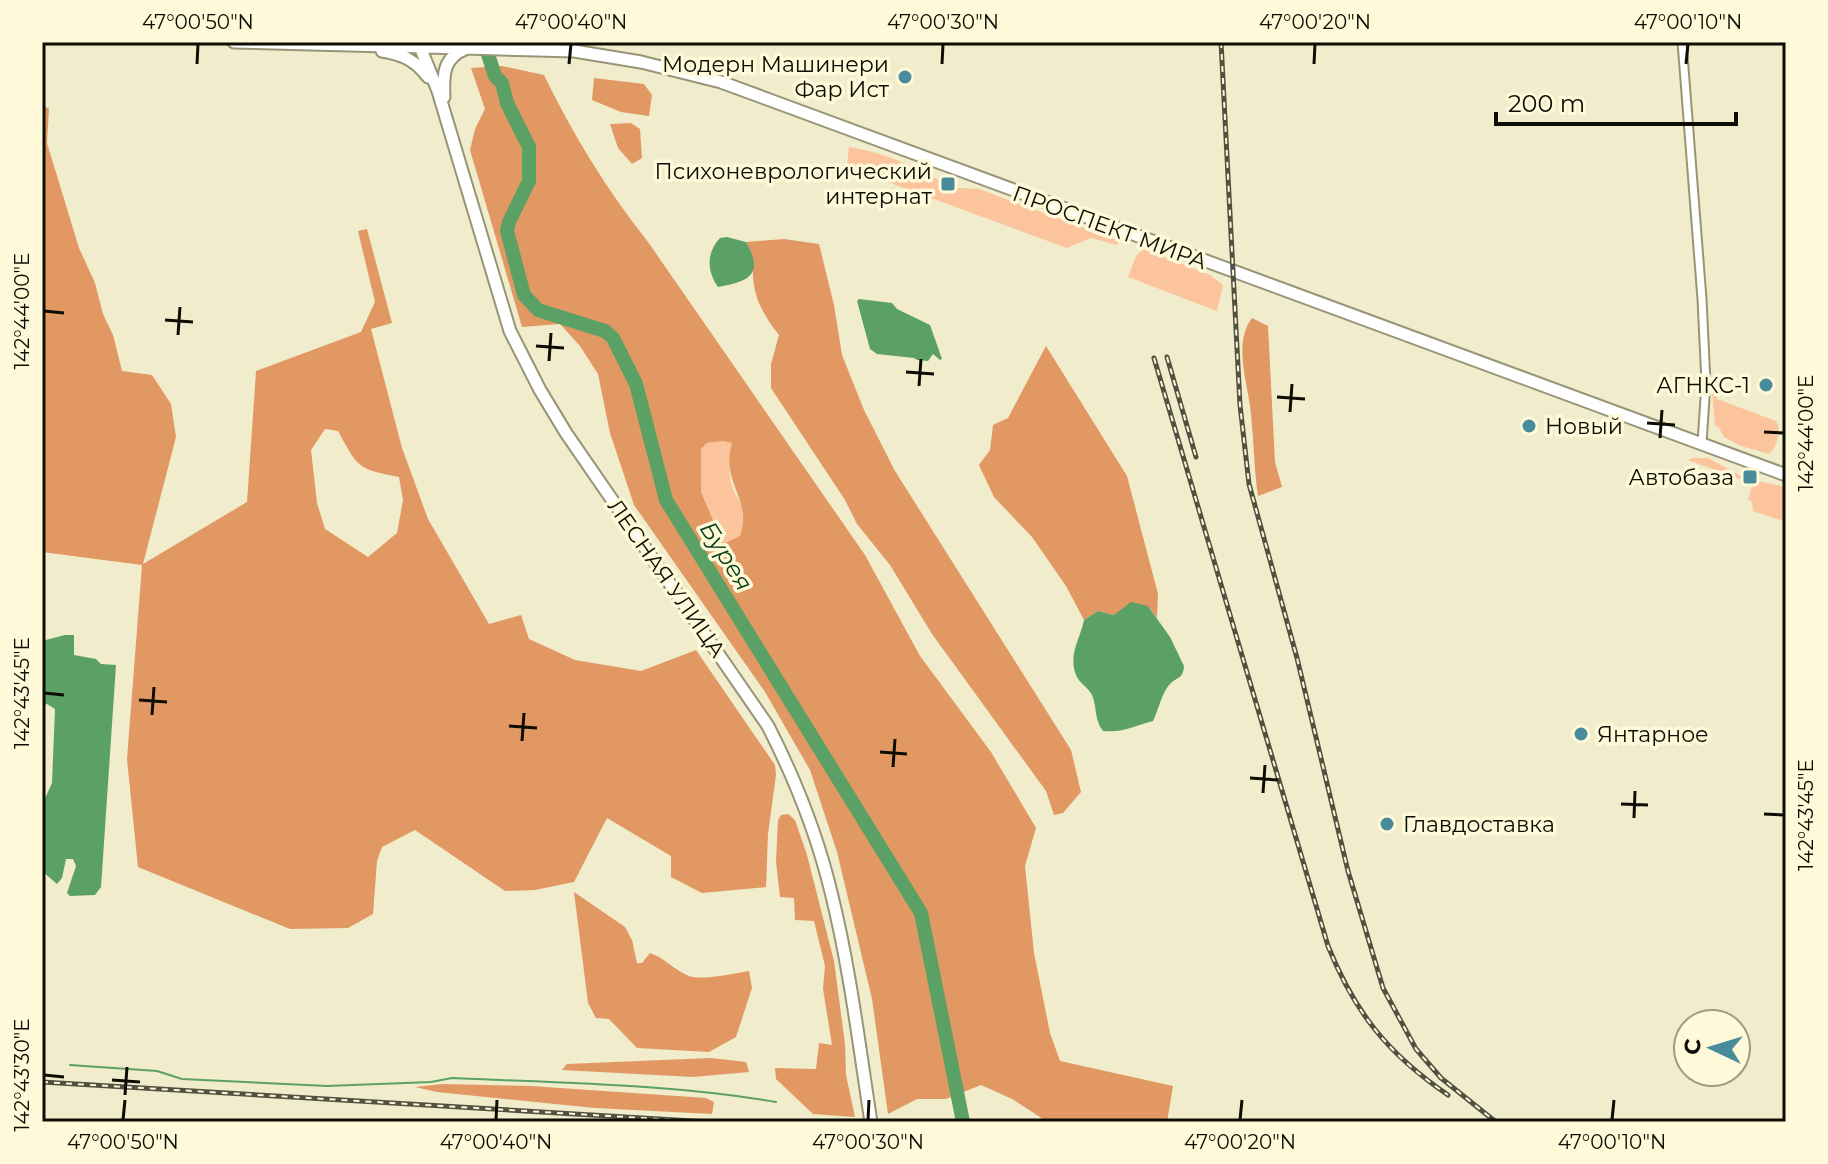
<svg xmlns="http://www.w3.org/2000/svg" width="1828" height="1164" viewBox="0 0 1828 1164" font-family="Montserrat,sans-serif">
<style>
.green{fill:#fcc49d}
.forest{fill:#e29863;fill-rule:evenodd}
.water{fill:#5ba165}
.lines{fill:none;stroke-linecap:round;stroke-linejoin:round}
.stream{stroke:#5ba165;stroke-width:2}
.river{stroke:#5ba165;stroke-width:14}
.minor-casing{stroke:#989577;stroke-width:11}
.primary-casing{stroke:#989577;stroke-width:15}
.minor{stroke:#fff;stroke-width:7}
.primary{stroke:#fff;stroke-width:11}
.rail-casing{stroke:#525040;stroke-width:5}
.rail{stroke:#fdf9d9;stroke-width:2;stroke-dasharray:6;stroke-linecap:butt}
.ticks{fill:none;stroke:#0e0d04;stroke-width:3}
.poi-dot{fill:#488b9b;stroke:#fdf9d9;stroke-width:3}
.labels{text-anchor:middle;stroke-width:7;stroke-linejoin:round;paint-order:stroke}
.poi-label{font-size:22px;fill:#0e0d04;stroke:#fdf9d9;text-anchor:end}
.street-label{font-size:22px;fill:#0e0d04;stroke:#fdf9d9}
.water-label{font-size:24px;font-style:italic;fill:#0d4019;stroke:#fdf9d9}
.neatline{fill:none;stroke:#0e0d04;stroke-width:3}
.ticks-label{font-size:20px;text-anchor:middle;fill:#0e0d04}
</style>
<rect width="100%" height="100%" fill="#f0eccc"/>
<path class="green" d="M 849,147 C 881,152 910,164 939,180 L 940,187 L 979,189 L 1120,241 L 1116,245 L 1091,238 L 1067,248 L 847,167 Z
M 1144,249 L 1210,275 L 1223,285 L 1217,311 L 1128,277 L 1136,256 Z
M 1719,386 L 1717,399 L 1776,421 C 1782,432 1777,446 1769,454 L 1741,446 L 1724,437 L 1718,426 L 1715,426 L 1712,391 Z
M 723,441 L 732,443 C 731,454 729,465 730,476 C 732,502 752,499 740,537 L 722,545 L 701,492 L 701,449 L 707,443 Z
M 1692,458 L 1708,458 L 1745,478 L 1786,487 L 1786,522 L 1753,511 L 1752,502 L 1748,499 L 1753,484 L 1688,460 Z"/>
<path class="forest" d="M 502,66 L 544,75 C 573,135 607,190 648,242 L 865,555 L 920,656 L 991,752 L 1036,828 L 1025,866 L 1034,953 L 1050,1033 L 1060,1061 L 1173,1086 L 1167,1122 L 1078,1122 L 1043,1119 L 1012,1099 L 981,1085 L 946,1099 L 917,1099 L 888,1114 L 872,999 L 837,852 L 810,770 L 765,692 L 634,505 L 610,433 L 598,374 L 580,346 L 560,324 L 522,327 L 470,150 L 475,129 L 485,109 L 471,68 ZM 723,441 L 732,443 C 720,484 753,498 740,536 L 723,544 L 701,492 L 701,449 L 707,443 Z
M 594,78 L 644,84 L 652,95 L 649,116 L 621,112 L 592,100 Z
M 42,104 L 49,109 L 47,143 L 79,248 L 95,283 L 103,314 L 113,335 L 122,371 L 152,375 L 171,404 L 176,437 L 143,564 L 247,502 L 256,371 L 361,332 L 375,302 L 358,231 L 367,229 L 392,323 L 371,329 L 402,448 L 428,519 L 489,624 L 521,615 L 529,639 L 575,660 L 641,671 L 696,650 L 775,765 L 776,775 L 768,834 L 766,887 L 702,893 L 671,877 L 671,856 L 607,818 L 574,882 L 535,890 L 505,891 L 415,830 L 382,847 L 377,861 L 373,914 L 348,928 L 290,929 L 138,867 L 127,759 L 142,565 L 42,552 ZM 325,429 L 338,431 C 358,468 358,469 399,477 L 403,500 L 397,533 L 368,557 L 325,529 L 317,503 L 311,450 Z
M 631,123 L 640,129 L 642,158 L 632,164 L 618,148 L 610,124 Z
M 784,239 L 819,244 L 834,305 L 842,355 L 864,410 L 895,471 L 1071,750 L 1081,792 L 1063,813 L 1054,815 L 1046,791 L 932,634 L 890,565 L 857,524 L 845,500 L 771,388 L 771,364 L 779,335 C 765,318 753,297 753,274 C 752,259 754,256 746,242 Z
M 1252,318 L 1268,326 L 1275,462 L 1282,487 L 1258,496 C 1254,469 1254,442 1251,415 C 1249,386 1232,344 1252,318 Z
M 1046,346 L 1127,476 L 1158,594 L 1157,618 L 1148,606 L 1114,615 L 1098,611 L 1084,620 L 1066,586 L 1032,537 L 994,497 L 979,465 L 990,450 L 993,425 L 1008,418 Z
M 788,814 L 795,820 L 807,855 L 834,961 L 845,1044 L 846,1075 L 855,1117 L 813,1114 L 776,1079 L 775,1068 L 816,1069 L 819,1043 L 832,1045 L 823,989 L 825,966 L 814,921 L 795,920 L 794,898 L 780,897 L 776,862 L 778,820 L 781,815 Z
M 574,892 L 625,927 L 632,940 L 637,963 L 642,963 L 650,953 C 665,958 674,970 689,976 C 702,981 735,973 749,971 L 752,988 L 736,1037 L 709,1052 L 637,1048 L 609,1019 L 596,1018 L 588,1003 Z
M 711,1058 L 746,1062 L 749,1072 L 693,1077 L 562,1070 L 567,1064 Z
M 442,1084 L 531,1086 L 706,1098 L 714,1102 L 712,1114 L 595,1108 L 437,1092 L 415,1087 Z"/>
<path class="water" d="M 727,237 L 746,242 C 765,275 748,282 718,287 C 707,271 706,253 720,238 Z
M 859,299 L 892,303 L 897,309 L 930,325 L 942,359 L 940,360 L 933,354 L 928,361 L 917,360 L 914,358 L 877,354 L 870,349 L 857,301 Z
M 1131,602 L 1148,606 L 1170,637 L 1184,666 C 1183,680 1177,676 1169,685 C 1162,693 1158,711 1153,721 C 1133,726 1124,733 1103,731 C 1094,720 1097,706 1092,695 C 1088,687 1079,683 1076,675 C 1068,654 1080,640 1084,620 L 1098,611 L 1114,615 Z
M 65,635 L 74,635 L 74,655 L 96,659 L 101,664 L 116,665 L 101,887 L 95,895 L 70,896 L 67,893 L 76,866 L 73,859 L 66,859 L 62,878 L 57,884 L 42,871 L 42,805 L 52,783 L 55,709 L 47,704 L 42,705 L 42,641 Z"/>
<g class="lines">
<path class="stream" d="M 70,1065 L 157,1071 L 182,1079 L 327,1086 L 431,1082 L 452,1078 C 560,1083 669,1084 776,1102"/>
<path class="river" d="M 484,42 L 495,76 L 502,83 L 507,103 L 529,147 L 529,181 L 509,222 L 507,231 L 524,295 L 538,310 L 605,331 L 613,338 L 636,384 L 666,500 L 921,913 L 963,1122"/>
<g class="minor-casing">
<path id="minor" d="M 1682,42 L 1702,299 L 1706,383 L 1702,443"/>
</g>
<g class="primary-casing">
<path id="primary" d="M 234,42 L 574,51 L 641,62 L 721,82 L 1786,475
M 420,47 L 438,91 L 510,331 L 540,390 L 566,433 L 768,726 C 795,779 817,834 831,892 C 850,968 859,1045 871,1122
M 382,51 C 402,54 415,60 428,77
M 444,97 C 443,75 443,58 465,49"/>
</g>
<use href="#minor" class="minor"/>
<use href="#primary" class="primary"/>
<g class="rail-casing">
<path id="rail" d="M 1221,42 L 1240,405 L 1249,484 L 1297,658 L 1348,871 L 1383,988 L 1416,1049 L 1441,1078 L 1496,1122
M 1167,357 L 1196,457
M 1154,358 L 1328,946 C 1355,1013 1388,1054 1448,1095
M 42,1082 L 709,1122"/>
</g>
<use href="#rail" class="rail"/>
</g>
<path class="ticks" d="M 197,64 L 198,44M 569,64 L 571,44M 942,64 L 943,44M 1314,64 L 1315,44M 1686,64 L 1688,44M 44,311 L 64,313M 165,320 L 193,322M 178,335 L 180,307M 536,346 L 564,348M 549,361 L 551,333M 906,372 L 934,374M 919,386 L 921,359M 1277,397 L 1305,399M 1290,412 L 1292,384M 1647,423 L 1675,425M 1764,432 L 1784,433M 1660,438 L 1662,410M 44,693 L 64,695M 139,700 L 167,702M 152,715 L 154,687M 509,726 L 537,728M 522,741 L 524,713M 880,752 L 907,754M 893,767 L 895,739M 1250,778 L 1278,780M 1263,793 L 1265,765M 1621,804 L 1648,805M 1764,814 L 1784,815M 1634,818 L 1635,791M 44,1075 L 64,1077M 112,1080 L 140,1082M 125,1095 L 127,1067M 123,1120 L 125,1100M 496,1120 L 497,1100M 868,1120 L 869,1100M 1240,1120 L 1242,1100M 1612,1120 L 1614,1100"/>
<g class="poi-dot">
<circle cx="905" cy="77" r="8"/>
<rect x="940" y="176" width="16" height="16" rx="4"/>
<circle cx="1766" cy="385" r="8"/>
<circle cx="1529" cy="426" r="8"/>
<rect x="1742" y="469" width="16" height="16" rx="4"/>
<circle cx="1581" cy="734" r="8"/>
<circle cx="1387" cy="824" r="8"/>
</g>
<g class="labels">
<g class="poi-label">
<text x="889" y="72">Модерн Машинери<tspan x="889" dy="25">Фар Ист</tspan></text>
<text x="932" y="179">Психоневрологический<tspan x="932" dy="25">интернат</tspan></text>
<text x="1750" y="393">АГНКС-1</text>
<text x="1545" y="434" text-anchor="start">Новый</text>
<text x="1734" y="485">Автобаза</text>
<text x="1597" y="742" text-anchor="start">Янтарное</text>
<text x="1403" y="832" text-anchor="start">Главдоставка</text>
</g>
<g class="street-label">
<text transform="translate(1110 227) rotate(20)" y="8">ПРОСПЕКТ МИРА</text>
<text transform="translate(667 578) rotate(55)" y="8">ЛЕСНАЯ УЛИЦА</text>
</g>
<g class="water-label">
<text transform="translate(726 556) rotate(58)" y="8">Бурея</text>
</g>
</g>
<rect width="1828" height="1164" fill="none" stroke="#fdf9d9" stroke-width="88"/>
<g transform="translate(1712 1048) rotate(274)"><circle r="38" fill="#fdf9d9" stroke="#9d9b84" stroke-width="2"/>
<path d="M0-6L14 30L0 20L-14 30Z" fill="#488b9b"/>
<text y="-12" font-size="22" font-weight="bold" text-anchor="middle" fill="#0e0d04">С</text>
</g>
<path d="M1496 112v12h240v-12" fill="none" stroke="#0e0d04" stroke-width="4"/>
<text x="1508" y="112" font-size="24" fill="#0e0d04" stroke="#fdf9d9" stroke-width="6" paint-order="stroke">200 m</text>
<rect x="44" y="44" width="1740" height="1076" class="neatline"/>
<g class="ticks-label">
<text x="198" y="29">47°00'50"N</text>
<text x="571" y="29">47°00'40"N</text>
<text x="943" y="29">47°00'30"N</text>
<text x="1315" y="29">47°00'20"N</text>
<text x="1688" y="29">47°00'10"N</text>
<text transform="translate(22 311) rotate(-90)" y="7">142°44'00"E</text>
<text transform="translate(1806 433) rotate(-90)" y="7">142°44'00"E</text>
<text transform="translate(22 693) rotate(-90)" y="7">142°43'45"E</text>
<text transform="translate(1806 815) rotate(-90)" y="7">142°43'45"E</text>
<text transform="translate(22 1075) rotate(-90)" y="7">142°43'30"E</text>
<text x="123" y="1149">47°00'50"N</text>
<text x="496" y="1149">47°00'40"N</text>
<text x="868" y="1149">47°00'30"N</text>
<text x="1240" y="1149">47°00'20"N</text>
<text x="1612" y="1149">47°00'10"N</text>
</g>
</svg>
